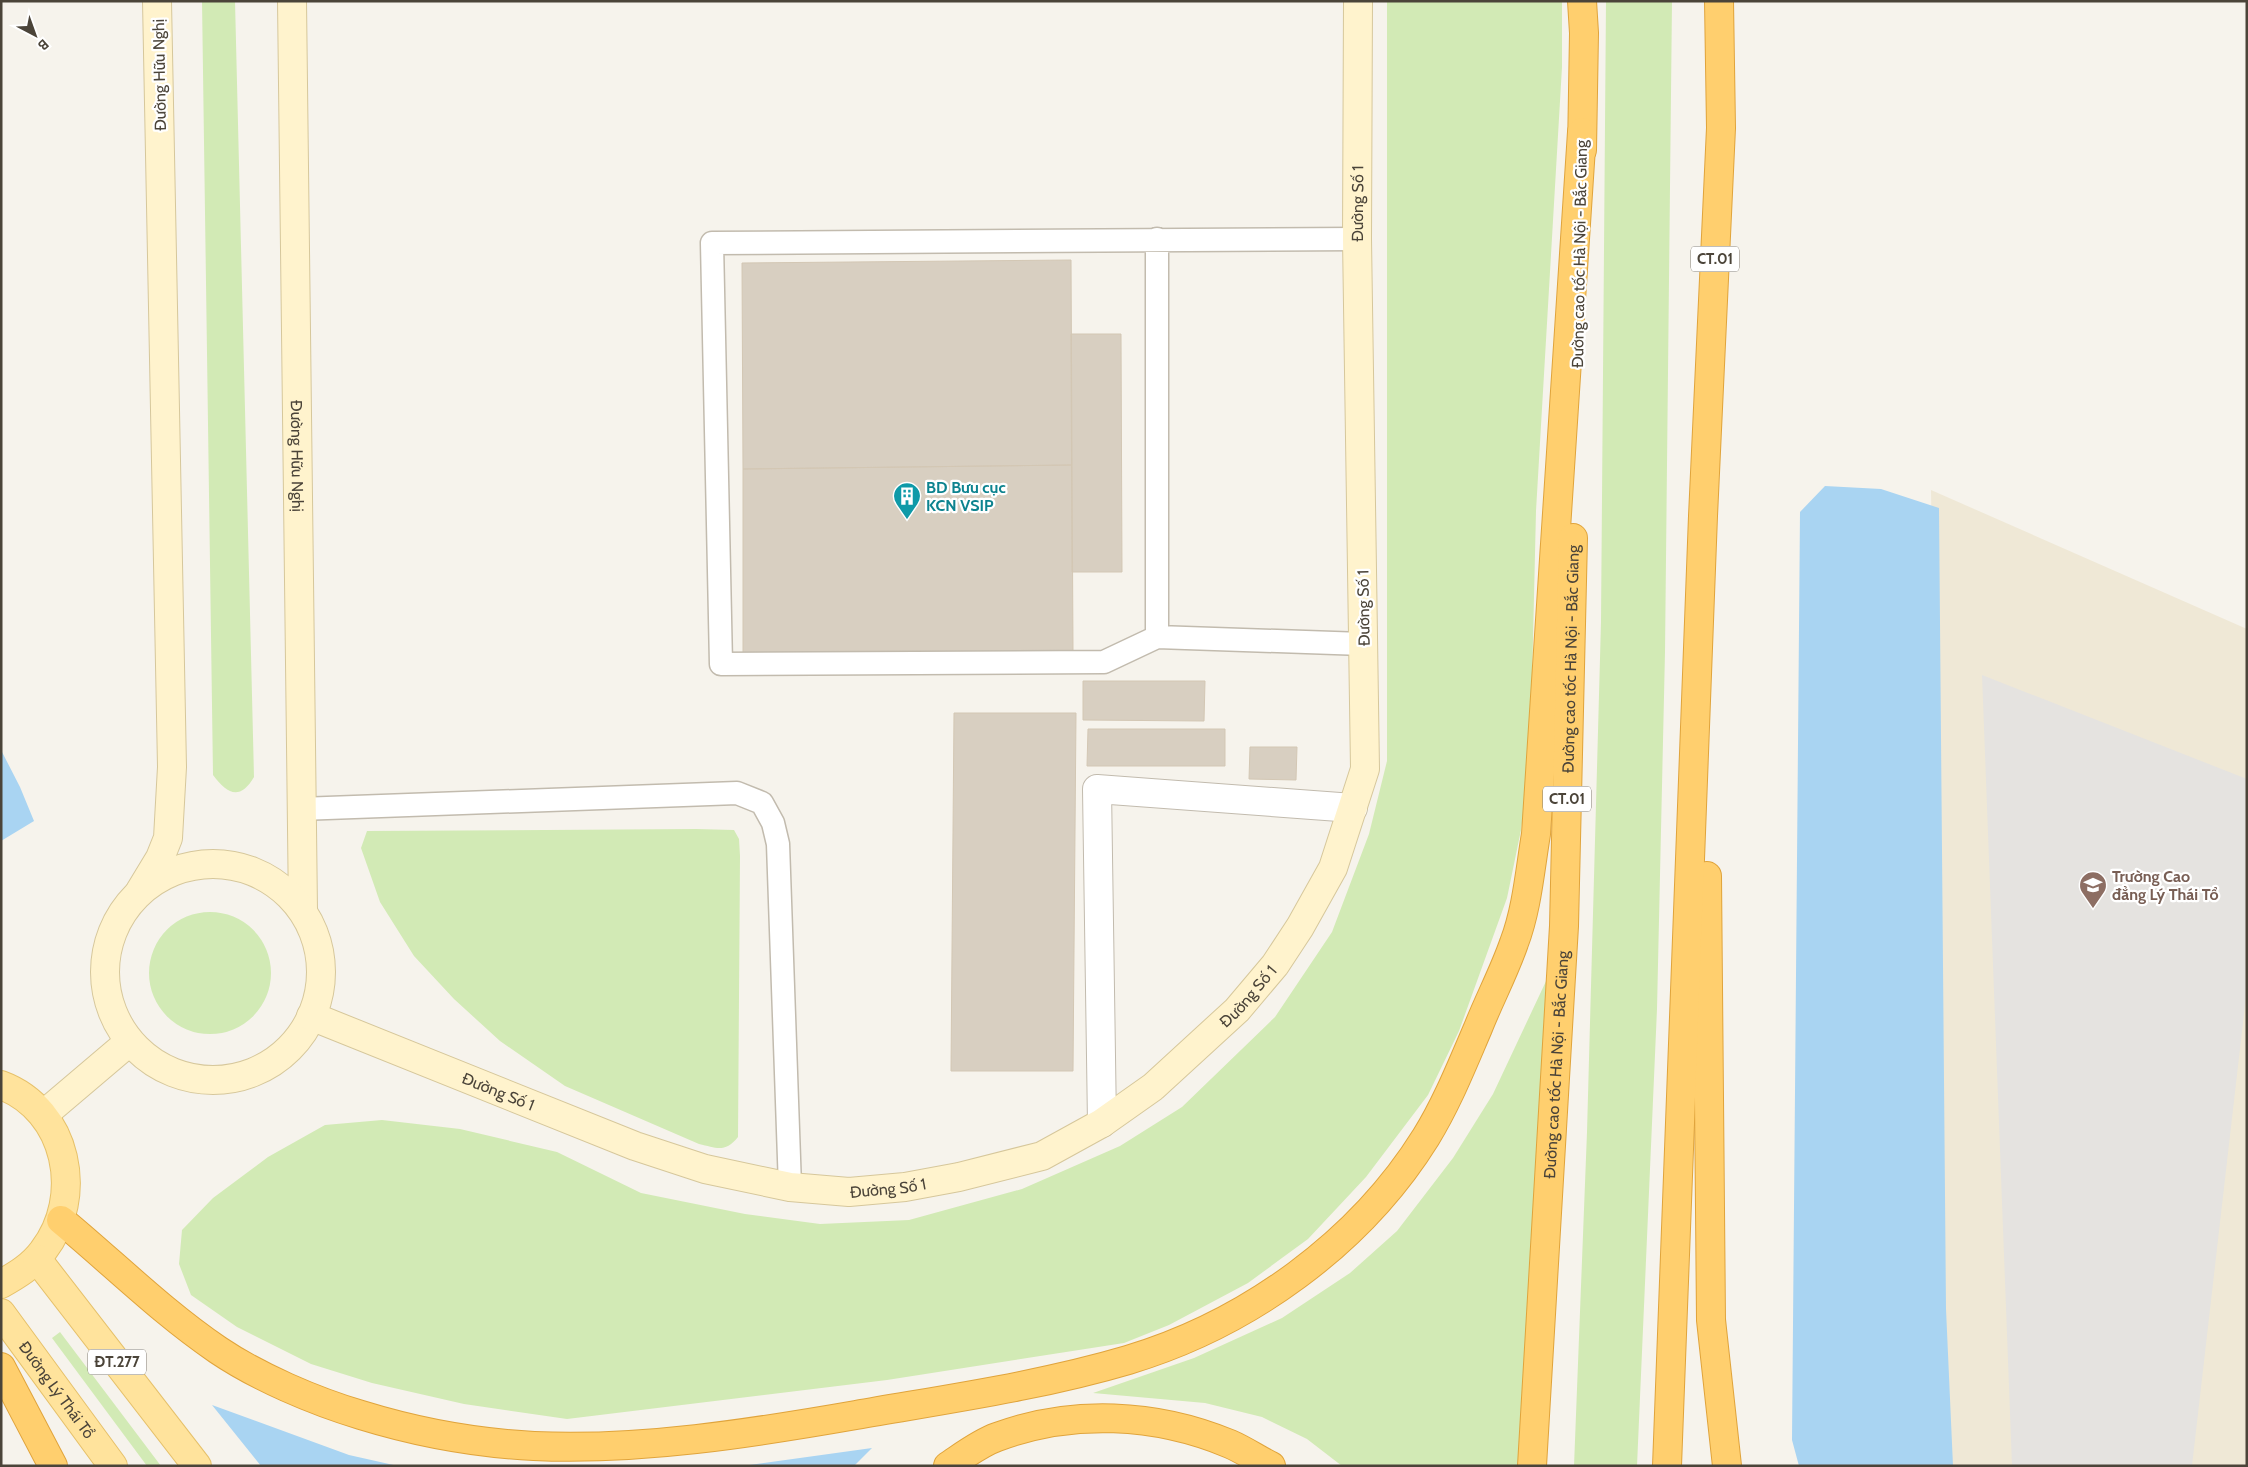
<svg xmlns="http://www.w3.org/2000/svg" width="2248" height="1467" viewBox="0 0 2248 1467" font-family="Cabin,sans-serif">
<style>
.education{fill:#efe8d6}
.green{fill:#d2eab5}
.parking{fill:#e5e3e0}
.water{fill:#a9d4f2}
.building{fill:#d8cfc1;stroke:#d3c7b4}
.lines{fill:none;stroke-linecap:round;stroke-linejoin:round}
.lane-casing{stroke:#c2bbae;stroke-width:25}
.street-casing{stroke:#c2bbae;stroke-width:30}
.secondary-casing{stroke:#d6c79b;stroke-width:30}
.primary-casing{stroke:#e6c16a;stroke-width:30}
.highway-casing{stroke:#e0a43c;stroke-width:30}
.lane{stroke:#fff;stroke-width:22}
.street{stroke:#fff;stroke-width:28}
.secondary{stroke:#fff3cd;stroke-width:28}
.primary{stroke:#ffe39c;stroke-width:28}
.highway{stroke:#ffcf6e;stroke-width:28}
.labels{text-anchor:middle;stroke-width:4.5;stroke-linejoin:round;paint-order:stroke}
.shield{fill:#fff;stroke:#817c74;stroke-width:1}
.shield-label{font-size:15px;font-weight:bold;fill:#4b4439}
.street-label{font-size:16px;fill:#4b4439;stroke:#fff}
.culture-label{font-size:16px;font-weight:bold;fill:#0d838f;stroke:#fff;text-anchor:start}
.education-label{font-size:16px;font-weight:bold;fill:#785e54;stroke:#fff;text-anchor:start}
</style>
<rect width="100%" height="100%" fill="#f6f3ec"/>
<path class="education" d="M 1931,490 L 2247,629 L 2247,1466 L 1946,1466 Z"/>
<path class="green" d="M 202,1 L 235,1 L 254,777 C 240,801 227,794 213,775 Z
M 1387,1 L 1562,1 L 1562,67 L 1536,511 L 1530,768 L 1521,830 L 1507,898 L 1459,1031 L 1428,1095 L 1366,1177 L 1308,1239 L 1248,1283 L 1169,1325 L 1124,1343 L 887,1380 L 567,1419 L 464,1404 L 372,1383 L 311,1364 L 237,1327 L 191,1295 L 179,1264 L 182,1230 L 213,1198 L 268,1157 L 325,1125 L 382,1120 L 460,1129 L 557,1152 L 641,1193 L 745,1214 L 820,1224 L 909,1220 L 1022,1189 L 1120,1146 L 1182,1107 L 1275,1017 L 1332,932 L 1369,834 L 1387,761 Z
M 1606,1 L 1672,1 L 1665,652 L 1657,1009 L 1637,1466 L 1574,1466 L 1587,1132 L 1601,622 Z
M 696,829 L 734,830 L 739,839 L 740,856 L 738,1137 C 725,1153 717,1148 699,1144 L 565,1086 L 500,1041 L 454,999 L 414,956 L 380,902 L 361,848 L 367,831 Z
M149 973a61 61 0 1 1 122 0a61 61 0 1 1-122 0Z
M 1563,945 L 1540,1466 L 1342,1466 L 1307,1439 L 1262,1417 L 1205,1403 L 1093,1393 L 1194,1358 L 1282,1318 L 1350,1273 L 1397,1231 L 1453,1158 L 1493,1094 Z
M 60,1332 L 161,1466 L 147,1466 L 52,1338 Z"/>
<path class="parking" d="M 1982,675 L 2247,779 L 2247,988 L 2192,1466 L 2012,1466 Z"/>
<path class="water" d="M 1825,486 L 1881,489 L 1939,508 L 1946,1309 L 1953,1466 L 1799,1466 L 1792,1440 L 1800,512 Z
M 1,750 L 20,787 L 34,821 L 1,841 Z
M 212,1405 L 349,1455 L 398,1466 L 261,1466 Z
M 872,1448 L 854,1466 L 742,1466 Z"/>
<path class="building" d="M 1071,260 L 1072,465 L 743,469 L 742,263 Z
M 1071,334 L 1121,334 L 1122,572 L 1072,572 Z
M 1072,465 L 1073,652 L 743,655 L 743,469 Z
M 1083,681 L 1205,681 L 1204,721 L 1083,720 Z
M 954,713 L 1076,713 L 1073,1071 L 951,1071 Z
M 1088,729 L 1225,729 L 1225,766 L 1087,766 Z
M 1250,747 L 1297,747 L 1296,780 L 1249,779 Z"/>
<g class="lines">
<g class="lane-casing">
<path id="lane" d="M 1157,239 L 1157,637
M 1357,239 L 712,243 L 721,664 L 1104,662 L 1157,637 L 1363,644
M 300,809 L 737,793 L 762,803 L 773,823 L 778,844 L 790,1187"/>
</g>
<g class="street-casing">
<path id="street" d="M 1102,1123 L 1097,789 L 1353,808"/>
</g>
<g class="secondary-casing">
<g id="secondary">
<path id="s1" d="M 292,1 L 303,911"/>
<circle cx="213" cy="972" r="108"/>
<path d="M 140,891 L 160,858 L 168,838 L 172,767 L 157,1"/>
<path id="s2" d="M 311,1016 L 635,1146 L 705,1169 L 790,1187 L 849,1192 L 905,1187 L 959,1177 L 1042,1156 L 1102,1123 L 1153,1087 L 1237,1010 L 1275,965 L 1300,927 L 1333,868 L 1365,769 L 1357,239 L 1358,1"/>
<path d="M 43,1115 L 129,1042"/>
</g>
</g>
<g class="primary-casing">
<g id="primary">
<path d="M 1,1085 C 68,1110 85,1197 43,1251 C 32,1266 17,1275 1,1284"/>
<path d="M 37,1259 L 197,1466"/>
<path id="s3" d="M 1,1313 L 113,1466"/>
</g>
</g>
<g class="highway-casing">
<g id="highway">
<path d="M 1582,150 L 1584,33 L 1582,1"/>
<path d="M 1707,876 L 1711,1320 L 1727,1466"/>
<path d="M 61,1220 C 113,1263 162,1312 218,1350 C 258,1377 314,1401 361,1415 C 416,1432 476,1443 534,1446 C 639,1451 753,1433 856,1415 C 947,1399 1040,1386 1128,1360 C 1248,1324 1360,1243 1426,1137 C 1447,1103 1462,1065 1478,1028 C 1489,1000 1504,972 1514,943 C 1527,909 1530,870 1536,834 L 1582,132"/>
<path d="M 1,1367 L 53,1466"/>
<path d="M 948,1466 C 963,1456 980,1443 997,1437 C 1072,1409 1156,1413 1230,1444 C 1244,1450 1257,1459 1271,1466"/>
<path id="s4" d="M 1532,1466 L 1564,926 L 1573,538"/>
<path d="M 1667,1466 L 1703,516 L 1721,128 L 1719,1"/>
</g>
</g>
<use href="#lane" class="lane"/>
<use href="#street" class="street"/>
<use href="#secondary" class="secondary"/>
<use href="#primary" class="primary"/>
<use href="#highway" class="highway"/>
</g>
<defs>
<g id="building-pin" transform="scale(1.4375)"><path d="M0 17L-7.5 6A9.5 9.5 0 1 1 7.5 6Z" fill="#0f9aa8" stroke="#fff"/><path d="M-4-6H4V6H1V3H-1V6H-4ZM-2.5-4.3h1.7v1.8h-1.7ZM.8-4.3h1.7v1.8H.8ZM-2.5-1h1.7V.8h-1.7ZM.8-1h1.7V.8H.8Z" fill="#fff"/></g>
<g id="university-pin" transform="scale(1.4375)"><path d="M0 17L-7.5 6A9.5 9.5 0 1 1 7.5 6Z" fill="#8d6e63" stroke="#fff"/><path d="M0-5L7-2L0 1L-7-2ZM-4 1L0 2.5L4 1V4Q0 6-4 4Z" fill="#fff"/></g>
</defs>
<g fill-rule="evenodd">
<use href="#building-pin" x="907" y="496"/>
<use href="#university-pin" x="2093" y="885"/>
</g>
<g class="labels">
<g class="shield">
<rect x="1691" y="246.5" width="48" height="25" rx="4"/>
<rect x="1543" y="786.5" width="48" height="25" rx="4"/>
<rect x="88" y="1349.5" width="58" height="25" rx="4"/>
</g>
<g class="shield-label">
<text x="1715" y="264">CT.01</text>
<text x="1567" y="804">CT.01</text>
<text x="117" y="1367">ĐT.277</text>
</g>
<g class="street-label">
<text transform="translate(159 75) rotate(-91)" y="6">Đường Hữu Nghị</text>
<text dy="6" stroke="none"><textPath href="#s2" startOffset="1852">Đường Số 1</textPath></text>
<text transform="translate(1579 254) rotate(-89)" y="6">Đường cao tốc Hà Nội - Bắc Giang</text>
<text dy="6" stroke="none"><textPath href="#s1" startOffset="455">Đường Hữu Nghị</textPath></text>
<text transform="translate(1363 608) rotate(-91)" y="6">Đường Số 1</text>
<text dy="6" stroke="none"><textPath href="#s4" startOffset="808">Đường cao tốc Hà Nội - Bắc Giang</textPath></text>
<text dy="6" stroke="none"><textPath href="#s2" startOffset="1028">Đường Số 1</textPath></text>
<text dy="6" stroke="none"><textPath href="#s4" startOffset="402">Đường cao tốc Hà Nội - Bắc Giang</textPath></text>
<text dy="6" stroke="none"><textPath href="#s2" startOffset="202">Đường Số 1</textPath></text>
<text dy="6" stroke="none"><textPath href="#s2" startOffset="608">Đường Số 1</textPath></text>
<text dy="6" stroke="none"><textPath href="#s3" startOffset="95">Đường Lý Thái Tổ</textPath></text>
</g>
<g class="culture-label">
<text x="926" y="493">BD Bưu cục<tspan x="926" dy="18">KCN VSIP</tspan></text>
</g>
<g class="education-label">
<text x="2112" y="882">Trường Cao<tspan x="2112" dy="18">đẳng Lý Thái Tổ</tspan></text>
</g>
</g>
<rect width="2248" height="1467" fill="none" stroke="#4b4439" stroke-width="5"/>
<g transform="translate(35 35) rotate(139)" stroke="#ffffff" stroke-width="4" paint-order="stroke">
<path d="M0-4L9 19L0 12L-9 19Z" fill="#4b4439"/>
<text y="-8" font-size="14" font-weight="bold" text-anchor="middle" fill="#4b4439">B</text>
</g>
</svg>
